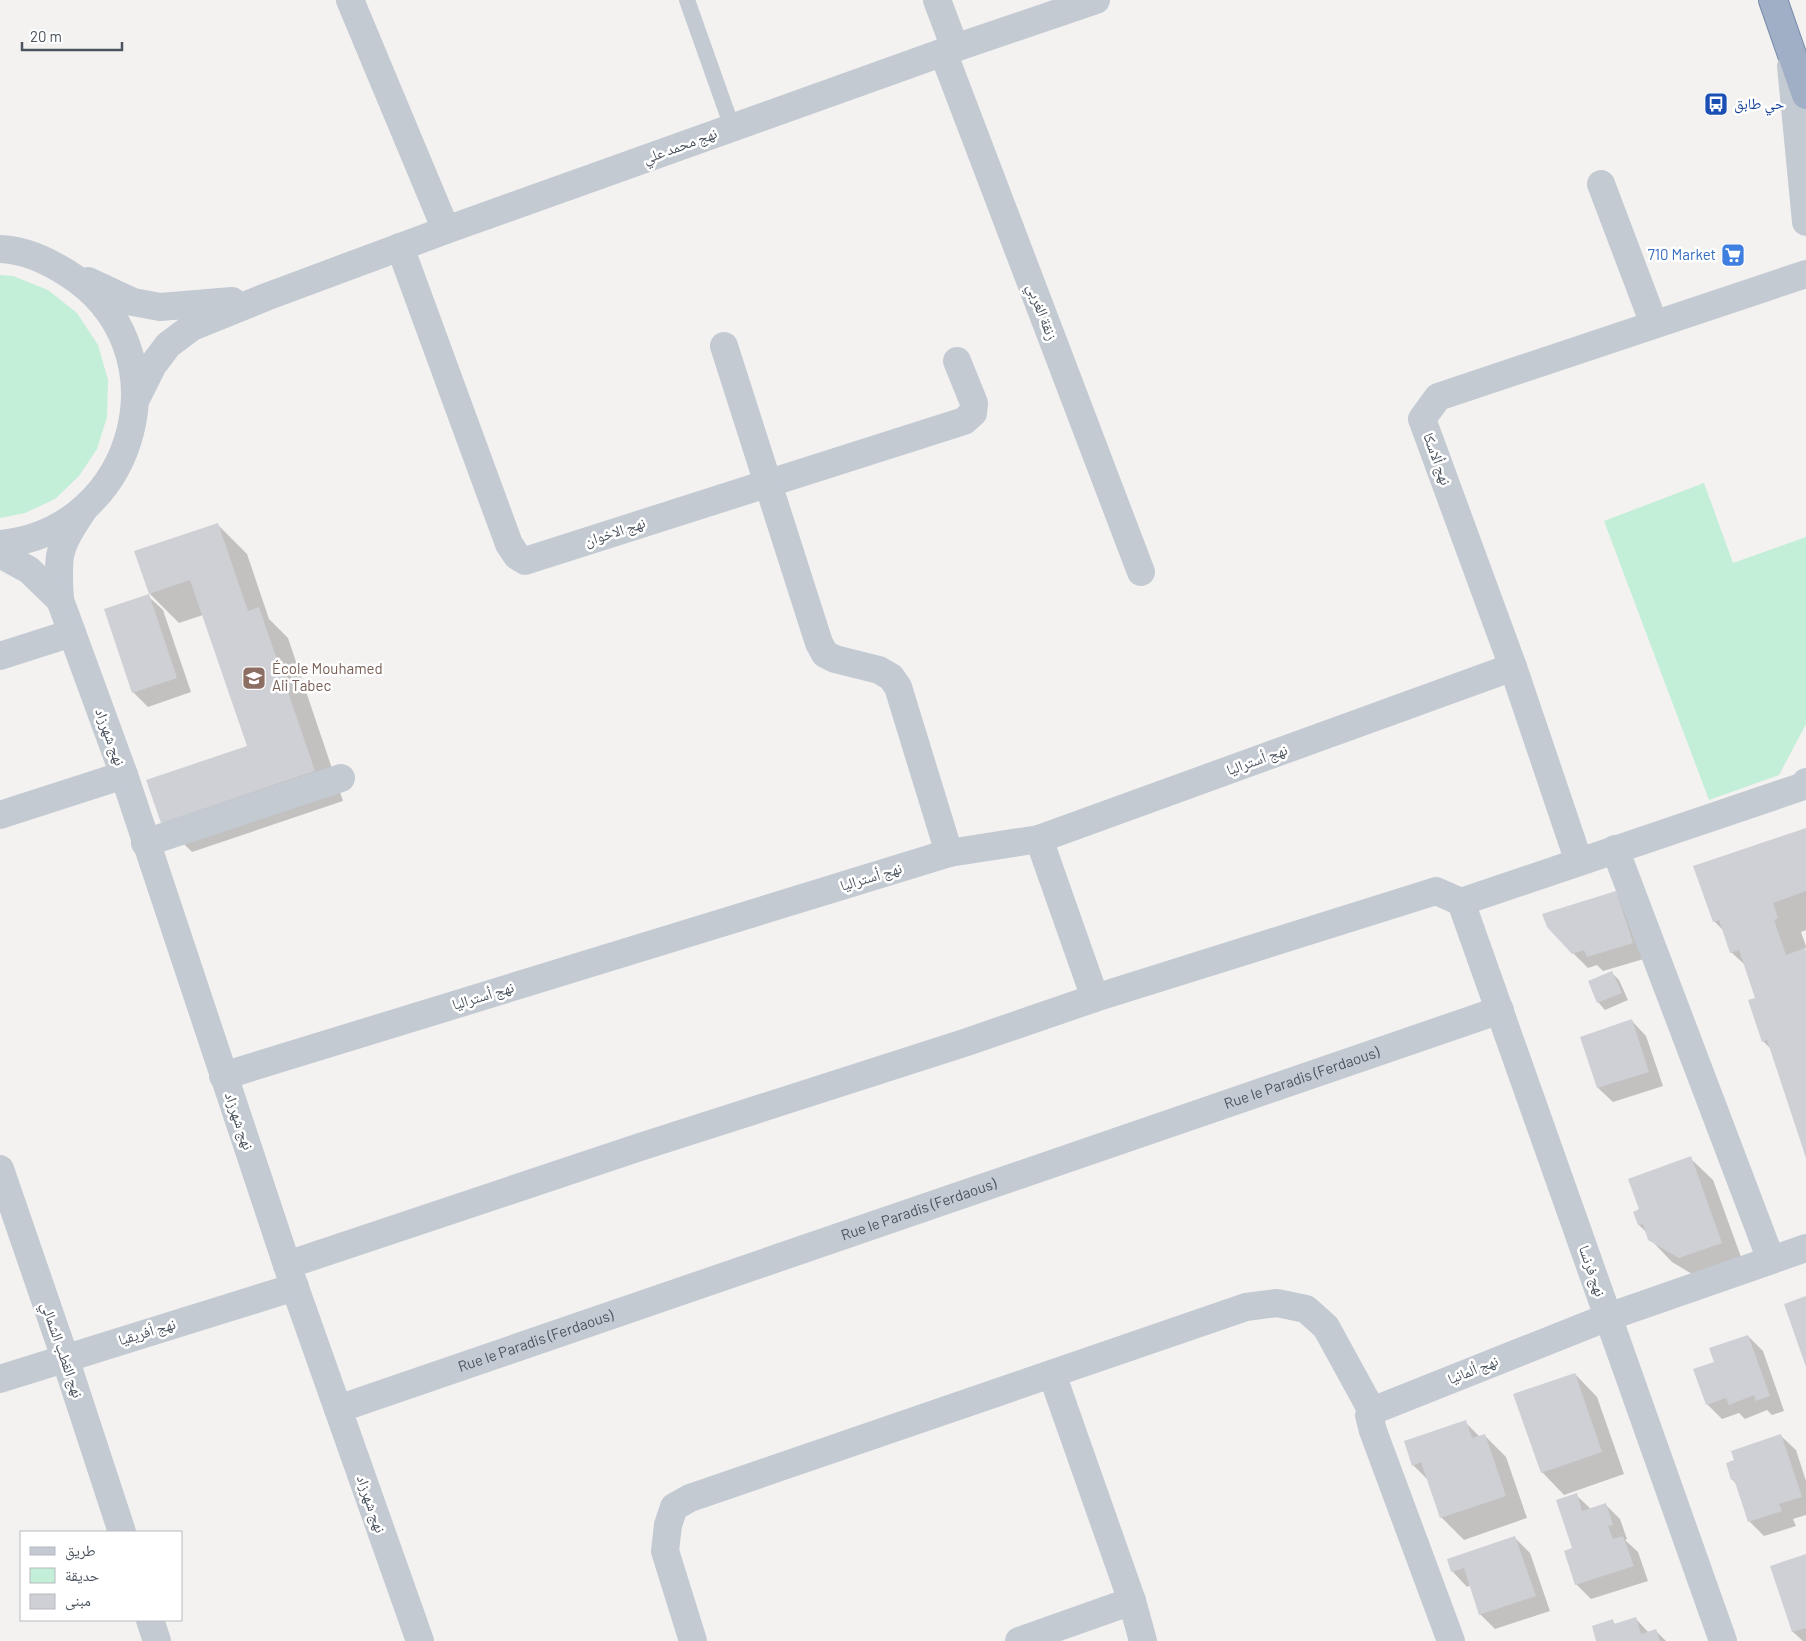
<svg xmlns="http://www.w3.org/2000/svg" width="1806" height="1641" viewBox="0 0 1806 1641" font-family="Barlow,'Noto Naskh Arabic',sans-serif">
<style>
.green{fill:#c3eed7}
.shadow{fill:#0003}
.building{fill:#cfd0d5}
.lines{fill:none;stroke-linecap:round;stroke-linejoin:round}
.trunk-casing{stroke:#778ba9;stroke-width:30}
.service{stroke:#c3cad2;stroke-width:16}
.minor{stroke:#c3cad2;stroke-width:28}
.tertiary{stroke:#c3cad2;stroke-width:28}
.trunk{stroke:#a0afc6;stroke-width:28}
.labels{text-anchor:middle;stroke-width:5;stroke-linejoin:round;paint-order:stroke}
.transit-label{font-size:15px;fill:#164399;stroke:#fff;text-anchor:start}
.street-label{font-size:15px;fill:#4a535e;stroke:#fff}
.shop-label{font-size:15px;fill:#366cbe;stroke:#fff;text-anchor:end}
.education-label{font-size:15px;fill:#785e54;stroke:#fff;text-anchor:start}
</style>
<rect width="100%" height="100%" fill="#f3f2f1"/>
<path class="green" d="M 0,275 L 13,276 L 48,290 L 77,313 L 98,345 L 108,380 L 107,417 L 97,449 L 79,476 L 55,499 L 25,513 L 0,518 Z
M 1704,483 L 1733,563 L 1806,537 L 1806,724 L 1779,775 L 1709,800 L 1604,521 Z"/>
<path class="shadow" d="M 217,524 L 247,554 L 269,619 L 288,638 L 343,801 L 192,852 L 163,823 L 148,781 L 249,747 L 203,615 L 179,623 L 150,594 Z
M 148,596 L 163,610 L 191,692 L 148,707 L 133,692 Z
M 1806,829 L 1806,930 L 1801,932 L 1806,946 L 1806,948 L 1803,949 L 1806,951 L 1806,1155 L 1771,1049 L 1763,1041 L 1756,999 L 1745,965 L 1731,952 L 1725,932 L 1714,921 Z
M 1615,892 L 1630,907 L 1647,958 L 1603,971 L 1597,965 L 1588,968 L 1573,953 Z
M 1612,973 L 1619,980 L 1628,1000 L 1605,1010 L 1598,1002 Z
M 1632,1021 L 1646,1036 L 1663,1086 L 1613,1102 L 1598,1088 Z
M 1690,1158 L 1713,1180 L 1744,1265 L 1702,1280 L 1672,1262 L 1650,1239 L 1647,1233 L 1639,1225 L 1641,1210 Z
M 1748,1336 L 1763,1351 L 1784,1411 L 1772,1415 L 1767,1410 L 1745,1419 L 1739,1413 L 1722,1419 L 1707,1404 L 1715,1363 Z
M 1575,1374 L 1597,1397 L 1624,1474 L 1564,1495 L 1542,1472 Z
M 1465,1422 L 1480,1437 L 1484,1435 L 1506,1457 L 1527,1518 L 1464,1540 L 1441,1517 L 1429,1481 L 1413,1465 Z
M 1781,1436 L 1796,1450 L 1806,1481 L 1806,1515 L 1793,1519 L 1796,1526 L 1764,1536 L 1749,1521 L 1736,1484 L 1732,1479 Z
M 1576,1495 L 1591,1509 L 1605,1504 L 1620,1519 L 1627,1539 L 1625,1540 L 1638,1552 L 1648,1581 L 1591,1599 L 1576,1584 L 1573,1549 Z
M 1515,1538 L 1530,1553 L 1550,1611 L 1495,1629 L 1480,1614 L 1471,1585 L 1467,1587 L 1453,1572 L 1449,1560 Z
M 1806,1556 L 1806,1641 L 1803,1641 L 1793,1632 L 1771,1567 Z
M 1636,1619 L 1649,1633 L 1656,1631 L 1666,1641 L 1598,1641 L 1612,1621 L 1616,1625 Z"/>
<path class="building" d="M 218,523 L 248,611 L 259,607 L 315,771 L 161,823 L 146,780 L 247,746 L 190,580 L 149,594 L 134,551 Z
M 149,594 L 177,678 L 132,693 L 104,609 Z
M 1806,828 L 1806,891 L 1773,903 L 1778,918 L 1774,920 L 1786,955 L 1805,948 L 1806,952 L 1806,1158 L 1767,1040 L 1762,1042 L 1748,1000 L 1755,998 L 1739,950 L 1730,953 L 1719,920 L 1713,922 L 1693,866 Z
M 1616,891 L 1633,943 L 1587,957 L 1584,950 L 1572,954 L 1547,927 L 1542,914 Z
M 1612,971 L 1622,993 L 1597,1003 L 1588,981 Z
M 1632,1019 L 1649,1072 L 1597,1088 L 1580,1037 Z
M 1691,1156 L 1722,1243 L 1679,1258 L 1648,1240 L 1643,1224 L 1638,1225 L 1633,1212 L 1639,1209 L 1628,1179 Z
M 1806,1296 L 1806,1367 L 1784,1304 Z
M 1748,1335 L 1770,1396 L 1756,1401 L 1754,1395 L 1729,1405 L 1726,1398 L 1706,1405 L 1693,1369 L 1714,1362 L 1709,1348 Z
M 1575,1373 L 1602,1452 L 1541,1473 L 1513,1394 Z
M 1466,1420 L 1472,1438 L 1485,1434 L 1506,1496 L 1440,1518 L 1421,1462 L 1412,1466 L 1404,1441 Z
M 1781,1434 L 1802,1497 L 1779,1504 L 1782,1511 L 1748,1522 L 1734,1479 L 1731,1480 L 1726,1463 L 1734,1460 L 1731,1451 Z
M 1577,1493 L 1582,1511 L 1606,1503 L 1613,1525 L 1608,1526 L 1613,1539 L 1623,1536 L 1634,1566 L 1575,1585 L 1564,1551 L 1572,1548 L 1556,1500 Z
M 1515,1536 L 1536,1596 L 1479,1615 L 1464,1568 L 1451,1572 L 1447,1559 Z
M 1806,1554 L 1806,1628 L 1792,1632 L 1770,1566 Z
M 1636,1617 L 1641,1634 L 1656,1629 L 1660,1641 L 1596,1641 L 1592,1626 L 1613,1619 L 1614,1624 Z"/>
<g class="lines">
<g class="trunk-casing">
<path id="trunk" d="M 1773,0 L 1806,95"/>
</g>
<path class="service" d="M 687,0 L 732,127"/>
<g class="minor">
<path d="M 350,0 L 446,230"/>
<path d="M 937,0 L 955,48"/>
<path d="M 943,52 L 1141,572"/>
<path d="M 1791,66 L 1806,222"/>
<path d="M 1601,184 L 1654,324"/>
<path d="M 400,247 L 509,544 L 517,556 L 525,561 L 964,421 L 973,413 L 974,403 L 957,361"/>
<path d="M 724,346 L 819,643 L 825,654 L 835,659 L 879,670 L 891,677 L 898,687 L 949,853"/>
<path d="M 84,509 C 75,523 63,539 60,556 C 58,570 59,585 60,600 L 124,775 L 287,1265 L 420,1641"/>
<path d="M 0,554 L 29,570 L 60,600"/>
<path d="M 0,656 L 72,633"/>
<path d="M 0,815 L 124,775"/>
<path d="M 1039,839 L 1095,998"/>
<path d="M 145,843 L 341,778"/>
<path d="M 1615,849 L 1771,1260"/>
<path d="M 1579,862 L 1513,667 L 1422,419 L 1438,397 L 1806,274"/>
<path d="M 1461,902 L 1723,1641"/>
<path d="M 223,1076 L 949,853 L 1039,839 L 1513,667"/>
<path d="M 0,1169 L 65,1358 L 122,1532"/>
<path d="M 287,1265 L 640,1147 L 964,1043 L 1095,998 L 1436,891 L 1461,902 L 1804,786 L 1806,782"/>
<path d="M 1052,1374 L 1132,1601 L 1143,1641"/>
<path d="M 0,1379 L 295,1287"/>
<path id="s1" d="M 338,1409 L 1500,1010"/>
<path d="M 1372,1411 L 1608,1317 L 1806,1248"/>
<path d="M 1372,1411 L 1369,1415 L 1373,1431 L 1451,1641"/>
<path d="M 150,1620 L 157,1641"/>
<path d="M 693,1641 L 665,1551 L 668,1525 L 674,1507 L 690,1498 L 1246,1307 L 1277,1303 L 1306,1309 L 1326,1327 L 1372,1411"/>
<path d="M 1019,1641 L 1132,1601"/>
</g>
<path class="tertiary" d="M 0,249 C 25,250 46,260 67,273 C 186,347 139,531 0,544
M 88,281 L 133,302 L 160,307 L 232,301
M 136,399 L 153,365 L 168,345 L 192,327 L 266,297 L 446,230 L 955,48 L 1096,0"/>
<use href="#trunk" class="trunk"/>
</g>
<defs>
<g id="bus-square" transform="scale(1.25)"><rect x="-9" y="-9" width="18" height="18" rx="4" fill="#1a4fb4" stroke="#fff"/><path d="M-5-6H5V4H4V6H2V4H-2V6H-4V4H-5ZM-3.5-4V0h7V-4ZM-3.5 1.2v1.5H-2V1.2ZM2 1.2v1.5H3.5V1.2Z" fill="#fff"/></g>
<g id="supermarket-square" transform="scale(1.25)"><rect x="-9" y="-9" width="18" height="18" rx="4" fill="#3f7fe0" stroke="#fff"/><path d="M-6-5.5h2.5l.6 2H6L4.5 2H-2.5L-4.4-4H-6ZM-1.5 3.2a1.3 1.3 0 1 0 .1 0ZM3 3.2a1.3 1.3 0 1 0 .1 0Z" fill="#fff"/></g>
<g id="school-square" transform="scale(1.25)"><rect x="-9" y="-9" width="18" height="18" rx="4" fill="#8d6e63" stroke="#fff"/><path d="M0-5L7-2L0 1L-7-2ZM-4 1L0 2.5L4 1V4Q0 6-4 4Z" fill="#fff"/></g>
</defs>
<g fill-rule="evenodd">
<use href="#bus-square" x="1716" y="104"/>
<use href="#supermarket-square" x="1733" y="255"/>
<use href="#school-square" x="254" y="678"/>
</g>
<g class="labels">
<g class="transit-label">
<text x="1734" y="109">حي طابق</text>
</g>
<g class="street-label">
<text transform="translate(680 146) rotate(-20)" y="5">نهج محمد علي</text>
<text transform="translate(1042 312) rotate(69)" y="5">زنقة الغربي</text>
<text transform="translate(1437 459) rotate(70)" y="5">نهج ألاسكا</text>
<text transform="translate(615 532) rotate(-18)" y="5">نهج الاخوان</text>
<text transform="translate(110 737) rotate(70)" y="5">نهج شهرزاد</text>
<text transform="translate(1257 760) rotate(-20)" y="5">نهج أستراليا</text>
<text transform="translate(871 877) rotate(-17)" y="5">نهج أستراليا</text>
<text transform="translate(483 996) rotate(-17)" y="5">نهج أستراليا</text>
<text dy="5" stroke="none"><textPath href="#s1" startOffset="1019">Rue le Paradis (Ferdaous)</textPath></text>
<text transform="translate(239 1121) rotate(71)" y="5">نهج شهرزاد</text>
<text dy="5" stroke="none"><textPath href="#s1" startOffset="614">Rue le Paradis (Ferdaous)</textPath></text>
<text transform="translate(1592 1271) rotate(71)" y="5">نهج فرنسا</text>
<text transform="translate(147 1332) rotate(-17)" y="5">نهج أفريقيا</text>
<text dy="5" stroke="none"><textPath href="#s1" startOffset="209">Rue le Paradis (Ferdaous)</textPath></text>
<text transform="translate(62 1350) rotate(71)" y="5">نهج القطب الشمالي</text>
<text transform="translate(1473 1370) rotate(-22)" y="5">نهج ألمانيا</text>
<text transform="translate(371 1504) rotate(71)" y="5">نهج شهرزاد</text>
</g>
<g class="shop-label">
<text x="1716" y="260">710 Market</text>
</g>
<g class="education-label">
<text x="272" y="674">École Mouhamed<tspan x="272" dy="17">Ali Tabec</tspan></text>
</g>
</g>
<rect x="20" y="1531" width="162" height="90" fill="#ffffff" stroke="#b7babf"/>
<rect x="30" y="1547" width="25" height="8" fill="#c3cad2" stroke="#b7babf"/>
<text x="65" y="1556" font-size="15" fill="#4a535e">طريق</text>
<rect x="30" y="1568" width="25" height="15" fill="#c3eed7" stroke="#b7babf"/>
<text x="65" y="1581" font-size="15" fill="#4a535e">حديقة</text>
<rect x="30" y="1594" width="25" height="15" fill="#cfd0d5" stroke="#b7babf"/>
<text x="65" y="1606" font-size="15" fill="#4a535e">مبنى</text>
<path d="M22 42v8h100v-8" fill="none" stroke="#4a535e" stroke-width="2.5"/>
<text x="30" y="42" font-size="15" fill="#4a535e" stroke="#ffffff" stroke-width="4" paint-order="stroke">20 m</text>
</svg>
